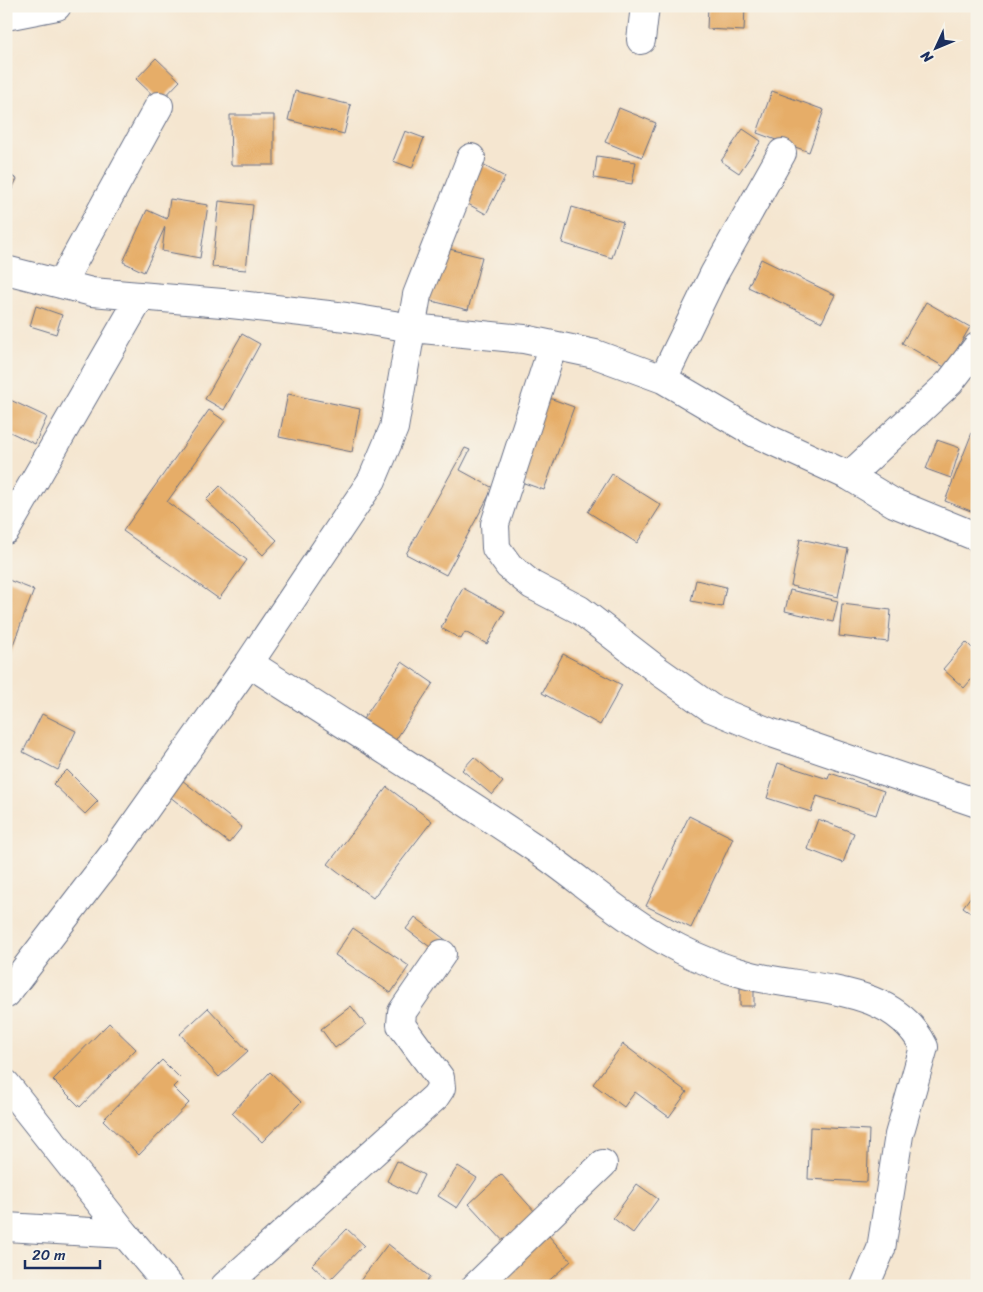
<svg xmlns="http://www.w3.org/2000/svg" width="983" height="1292" viewBox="0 0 983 1292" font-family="Sriracha,sans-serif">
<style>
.building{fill:#e6ad67}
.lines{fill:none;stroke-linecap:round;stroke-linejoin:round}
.minor-casing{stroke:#676f86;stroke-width:30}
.major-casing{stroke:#676f86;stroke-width:30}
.minor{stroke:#fff;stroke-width:28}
.major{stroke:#fff;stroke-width:28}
</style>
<rect width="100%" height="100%" fill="#f7f3e8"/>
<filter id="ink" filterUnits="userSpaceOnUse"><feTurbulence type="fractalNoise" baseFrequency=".02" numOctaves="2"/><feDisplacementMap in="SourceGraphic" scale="10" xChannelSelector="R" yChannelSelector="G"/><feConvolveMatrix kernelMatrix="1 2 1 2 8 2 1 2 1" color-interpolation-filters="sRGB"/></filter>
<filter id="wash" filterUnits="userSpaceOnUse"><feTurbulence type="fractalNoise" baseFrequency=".0096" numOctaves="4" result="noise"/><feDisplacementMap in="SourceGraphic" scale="20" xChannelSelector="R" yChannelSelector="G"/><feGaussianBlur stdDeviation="1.12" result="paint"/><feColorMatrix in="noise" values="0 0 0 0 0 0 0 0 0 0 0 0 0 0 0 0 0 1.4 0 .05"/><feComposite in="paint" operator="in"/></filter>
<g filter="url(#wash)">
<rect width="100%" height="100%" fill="#f5e6d0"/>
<g id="blocks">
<path class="building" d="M 708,6 L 745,6 L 744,31 L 707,29 Z
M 156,58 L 180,81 L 160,102 L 136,79 Z
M 295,91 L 351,105 L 344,134 L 288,120 Z
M 772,91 L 824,110 L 809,152 L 757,133 Z
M 619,108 L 656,123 L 642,157 L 605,142 Z
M 230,115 L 274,115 L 274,165 L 231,165 Z
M 743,129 L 761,141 L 739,173 L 721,161 Z
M 405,131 L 424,138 L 412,168 L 393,161 Z
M 462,154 L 505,177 L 486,214 L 443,190 Z
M 597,156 L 636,162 L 632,184 L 594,178 Z
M 6,173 L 17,179 L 6,201 Z
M 170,199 L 208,205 L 200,258 L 162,251 L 165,227 L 144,272 L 123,262 L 147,210 L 167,219 Z
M 219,201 L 253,205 L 246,270 L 212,267 Z
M 572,207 L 623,222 L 612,258 L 562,243 Z
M 441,247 L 482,257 L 468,310 L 428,300 Z
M 761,259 L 835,295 L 822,322 L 748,287 Z
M 926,302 L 970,327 L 946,368 L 902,343 Z
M 36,306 L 62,315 L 56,334 L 30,326 Z
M 242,334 L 260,344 L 224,410 L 205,399 Z
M 533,392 L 574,407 L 544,490 L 504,476 Z
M 288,394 L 360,409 L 352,452 L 279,437 Z
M 6,398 L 47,417 L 35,444 L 6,430 Z
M 209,410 L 225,421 L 167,502 L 247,560 L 219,599 L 123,531 Z
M 977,420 L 977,510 L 976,513 L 945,501 Z
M 937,440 L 960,448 L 951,478 L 926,469 Z
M 465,448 L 470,450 L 460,470 L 493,488 L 446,575 L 406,554 Z
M 612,474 L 661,505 L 637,543 L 588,512 Z
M 220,486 L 277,540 L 263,555 L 206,500 Z
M 800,539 L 848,549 L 838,597 L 791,586 Z
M 6,579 L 34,590 L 9,655 L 6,654 Z
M 696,580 L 726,587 L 722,607 L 691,601 Z
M 463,588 L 505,611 L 487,644 L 465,632 L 461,639 L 441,628 Z
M 790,590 L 838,601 L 833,622 L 785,611 Z
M 842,604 L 891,610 L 888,642 L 839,636 Z
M 966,642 L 972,648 L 977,643 L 977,673 L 964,688 L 943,669 Z
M 563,654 L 622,685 L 600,725 L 542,693 Z
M 402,662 L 433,683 L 393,744 L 361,722 Z
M 42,714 L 76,731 L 58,770 L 23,752 Z
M 474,757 L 503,782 L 492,795 L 462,770 Z
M 778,763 L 828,779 L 830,773 L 884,791 L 876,815 L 817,796 L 811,812 L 767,798 Z
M 67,770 L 98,801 L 85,814 L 53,784 Z
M 173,773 L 242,827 L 229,843 L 160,789 Z
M 387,787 L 432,821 L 373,898 L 328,864 Z
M 689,816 L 733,838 L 691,928 L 646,906 Z
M 818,819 L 854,833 L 843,863 L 807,849 Z
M 977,888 L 977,917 L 963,907 Z
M 415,917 L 451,944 L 442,956 L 406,929 Z
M 353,928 L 409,966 L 391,993 L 335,955 Z
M 740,988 L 754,988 L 754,1006 L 740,1006 Z
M 351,1006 L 366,1025 L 335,1048 L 321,1029 Z
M 208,1008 L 248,1051 L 219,1077 L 180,1034 Z
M 109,1023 L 136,1049 L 80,1107 L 53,1080 Z
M 623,1044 L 687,1092 L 669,1117 L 635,1092 L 624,1107 L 593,1084 Z
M 162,1060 L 181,1079 L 173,1087 L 189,1103 L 139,1155 L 103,1120 Z
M 270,1072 L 301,1102 L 262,1142 L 232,1113 Z
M 810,1127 L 869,1130 L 867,1182 L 808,1179 Z
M 397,1161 L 424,1175 L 414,1195 L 387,1181 Z
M 458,1166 L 477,1178 L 457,1208 L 438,1196 Z
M 501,1174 L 536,1213 L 505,1243 L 469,1204 Z
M 637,1184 L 658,1199 L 633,1233 L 613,1218 Z
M 541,1227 L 571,1261 L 543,1286 L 484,1286 Z
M 347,1229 L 364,1245 L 329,1281 L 312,1265 Z
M 388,1244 L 430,1277 L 423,1286 L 356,1286 Z"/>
</g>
</g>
<g filter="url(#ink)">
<use href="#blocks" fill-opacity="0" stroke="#676f86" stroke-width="1"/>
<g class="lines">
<g class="minor-casing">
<path id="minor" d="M 6,16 L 57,6
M 641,40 L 645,6
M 6,270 L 92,292 L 222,303 L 346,317 L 412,328 L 524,339 L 595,354 L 663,379 L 755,433 L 849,476 L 894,503 L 977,537
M 61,284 L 159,106
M 553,345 L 495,524 L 496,548 L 509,566 L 532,585 L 580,610 L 660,672 L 711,708 L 769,732 L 977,803
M 663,379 L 714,274 L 782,153
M 849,476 L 950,382 L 977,347
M 6,530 L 141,296
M 249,663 C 343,724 439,783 532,846 C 581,879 625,921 678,948 C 699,959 726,969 748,975 C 808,991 893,983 924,1047 L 899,1135 L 881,1249 L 865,1286
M 6,994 L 115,852 L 249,663 L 372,480 L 394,428 L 417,295 L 471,158
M 6,1227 L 125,1234
M 225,1286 L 435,1097 L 441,1088 L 440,1078 L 401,1025 L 402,1012 L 442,954
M 476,1286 L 603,1164"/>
</g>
<g class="major-casing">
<path id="major" d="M 6,1084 L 125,1234 L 169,1286"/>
</g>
<use href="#minor" class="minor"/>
<use href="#major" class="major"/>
</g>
</g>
<rect width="983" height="1292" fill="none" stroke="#f7f3e8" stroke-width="25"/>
<g transform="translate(936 48) rotate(226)" stroke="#f7f3e8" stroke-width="4" paint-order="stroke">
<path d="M0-4L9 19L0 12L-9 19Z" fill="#1b2f5e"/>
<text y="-8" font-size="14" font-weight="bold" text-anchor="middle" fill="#1b2f5e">N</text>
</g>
<path d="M25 1260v8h75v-8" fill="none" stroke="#1b2f5e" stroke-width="2.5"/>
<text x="32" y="1260" font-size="15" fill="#1b2f5e" stroke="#f7f3e8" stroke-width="4" paint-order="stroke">20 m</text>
</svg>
